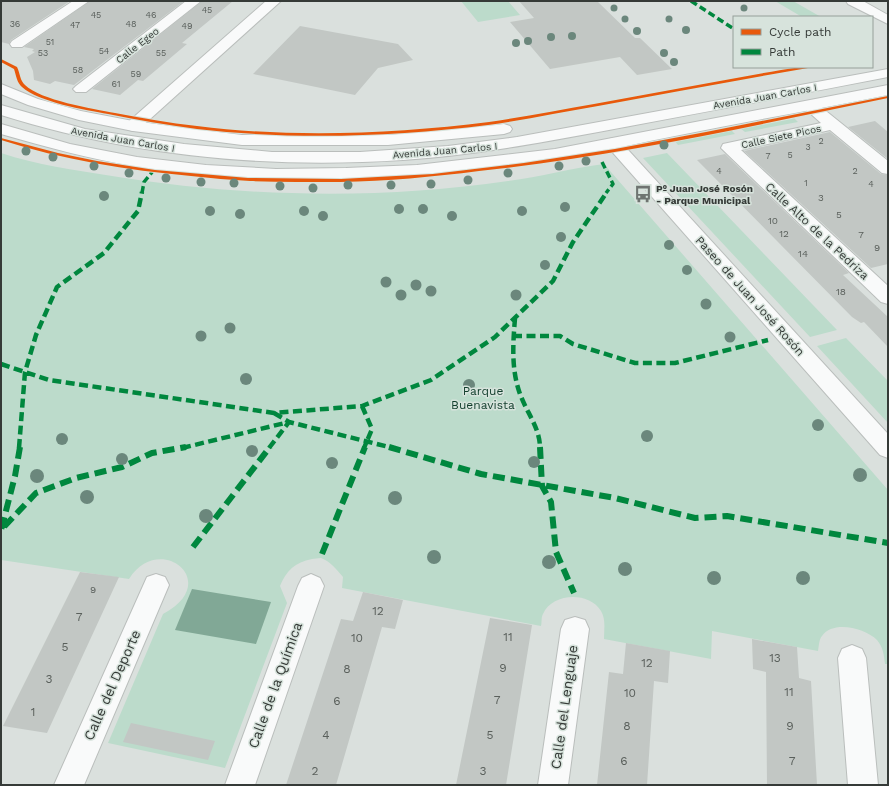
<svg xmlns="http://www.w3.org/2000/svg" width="889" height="786" viewBox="0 0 889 786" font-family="'Work Sans',sans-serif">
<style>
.green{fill:#bcdbcb}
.water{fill:#81a896}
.building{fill:#c2c7c4}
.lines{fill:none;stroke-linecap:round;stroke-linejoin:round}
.minor-casing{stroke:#babebc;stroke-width:2}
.secondary-casing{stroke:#babebc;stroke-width:2}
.minor{fill:#f9fafa;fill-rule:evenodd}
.secondary{fill:#f9fafa;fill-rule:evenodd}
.quiet-far2{stroke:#00873e;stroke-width:3.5;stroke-dasharray:7 3.5;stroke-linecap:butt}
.quiet-far1{stroke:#00873e;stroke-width:4.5;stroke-dasharray:9 4.5;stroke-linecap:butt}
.quiet{stroke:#00873e;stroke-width:6;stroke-dasharray:12 6;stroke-linecap:butt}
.cycleway-casing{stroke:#d7e3dc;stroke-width:2}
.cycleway{fill:#e8590c;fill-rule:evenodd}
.tree{fill:#6b877c}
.labels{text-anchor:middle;stroke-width:3;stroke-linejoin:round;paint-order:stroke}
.far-number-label{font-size:9px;fill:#5a605c}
.far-street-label{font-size:10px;fill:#353a37;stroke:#d7e3dc}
.far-poi-label{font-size:10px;font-weight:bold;fill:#353a37;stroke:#d7e3dc;text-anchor:start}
.number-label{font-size:10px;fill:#5a605c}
.street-label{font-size:12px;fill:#353a37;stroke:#d7e3dc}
.park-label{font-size:12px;fill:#113e2c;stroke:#d7e3dc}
.near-number-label{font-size:12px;fill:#5a605c}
.near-street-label{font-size:14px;fill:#353a37;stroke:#d7e3dc}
</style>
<rect width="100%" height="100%" fill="#dae0dd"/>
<path class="green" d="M 461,1 L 508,1 L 520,15 L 478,22 Z
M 775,1 L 793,1 L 821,17 L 802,17 Z
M 793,117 L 798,122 L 745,132 L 740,128 Z
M 730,129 L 735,134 L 678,145 L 674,140 Z
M 1,153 C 37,165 74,170 112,176 C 240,197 379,200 508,181 C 540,177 572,168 604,164 L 888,490 L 888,664 L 885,664 C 884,655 883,647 877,640 C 865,628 833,620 822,636 C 819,639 819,646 818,651 L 712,631 L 711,659 L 604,639 C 604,630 606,619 601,611 C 589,591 552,593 543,614 C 541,617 542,623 541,626 L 342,588 L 343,577 C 337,570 330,561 321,558 C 318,558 314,559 312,559 C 295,562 286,571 280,586 L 287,603 L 225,768 L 108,743 L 163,614 C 224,582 159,531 129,579 L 1,560 Z
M 667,153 L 837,330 L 810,337 L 643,158 Z
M 846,338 L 888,381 L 888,423 L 817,346 Z"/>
<path class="water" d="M 192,589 L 271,602 L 256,644 L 175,630 Z"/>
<path class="building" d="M 1,1 L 70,1 L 11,40 L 9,44 L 1,42 Z
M 90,1 L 184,1 L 74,85 L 55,81 L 50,84 L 34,80 L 33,71 L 27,57 L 35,52 L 32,51 L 34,49 L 24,47 Z
M 202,1 L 233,1 L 182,43 L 187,44 L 143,81 L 138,80 L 120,95 L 92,89 Z
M 519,1 L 597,1 L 635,38 L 640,38 L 672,69 L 637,75 L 620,57 L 550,69 L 510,22 L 534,18 Z
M 300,26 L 398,44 L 413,60 L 378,68 L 355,95 L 253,74 Z
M 875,121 L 888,132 L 888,159 L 848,127 Z
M 830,132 L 881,174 L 888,175 L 888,264 L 871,268 L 744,151 Z
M 725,154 L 849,273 L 843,275 L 888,317 L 888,347 L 864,322 L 861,323 L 852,317 L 697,160 Z
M 80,572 L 119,577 L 47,733 L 3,726 Z
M 363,592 L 403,600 L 395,629 L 382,627 L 336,785 L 286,785 L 341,619 L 353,621 Z
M 490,618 L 532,625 L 506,785 L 456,785 Z
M 752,639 L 797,647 L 799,678 L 811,681 L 817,785 L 767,785 L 766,672 L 753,669 Z
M 626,643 L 670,651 L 668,683 L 654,681 L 647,785 L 597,785 L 609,672 L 623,674 Z
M 131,723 L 215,741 L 208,760 L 123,742 Z"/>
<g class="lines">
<g class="minor-casing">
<path id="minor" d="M 73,1 L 89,1 L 22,47 L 12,47 L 10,44 L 12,41 Z
M 186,1 L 201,1 L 86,92 L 76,92 L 73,89 L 76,86 Z
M 266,1 L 281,1 L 139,129 L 133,131 L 127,129 L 125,126 L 127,123 Z
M 846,1 L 863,1 L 888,15 L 888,24 L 848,4 Z
M 810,101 L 816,103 L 888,161 L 888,174 L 882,173 L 830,130 L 741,150 L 888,286 L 888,304 L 881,302 L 721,148 L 723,144 L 821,123 L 802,106 L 804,103 Z
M 613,138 L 619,140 L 888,434 L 888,458 L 880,455 L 607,146 L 605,143 L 607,140 Z
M 156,574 L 165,577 L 169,585 L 84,785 L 54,785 L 147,577 Z
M 311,574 L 320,578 L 324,586 L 255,785 L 225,785 L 298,586 L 302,578 Z
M 575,617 L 585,620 L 589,629 L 568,785 L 538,785 L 561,629 L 565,620 Z
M 852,645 L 862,649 L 866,658 L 878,785 L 848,785 L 838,658 L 842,649 Z"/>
</g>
<g class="secondary-casing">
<path id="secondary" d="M 888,69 L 888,77 C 802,94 716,110 630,126 C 555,140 480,155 403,160 C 267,169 131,156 1,115 L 1,105 L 85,129 L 184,144 L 272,152 L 360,152 L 448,146 L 517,137 Z
M 1,84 L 38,99 L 81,111 L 133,121 L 242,135 L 388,135 L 504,124 L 510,126 L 512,129 L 510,132 L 504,134 L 388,145 L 242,145 L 133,131 L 79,120 L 28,105 L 1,94 Z
M 888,85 L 888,95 C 819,109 749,121 680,135 C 643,142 606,151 569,157 C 427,180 279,189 137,167 C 91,159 46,147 1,134 L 1,124 L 70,144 L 137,157 L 206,165 L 276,169 L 346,168 L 417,165 L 555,149 Z"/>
</g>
<use href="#minor" class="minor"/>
<use href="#secondary" class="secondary"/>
<path class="quiet-far2" d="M 691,1 L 734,29
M 602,162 L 613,184 L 606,193
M 142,193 L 144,182 L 153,171"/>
<path class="quiet-far1" d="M 515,318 C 513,344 511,369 520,394 C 527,413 540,428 540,448
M 513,336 L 560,336 L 573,344 L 635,363 L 675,363 L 768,340
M 1,364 L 49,380 L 274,413 L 362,406 L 431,380 L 495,337 L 553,281 L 573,242 L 607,192
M 362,406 L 372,429 L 364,448
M 274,413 L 289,422 L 393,448
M 19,448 L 25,372 L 36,335 L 57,287 L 104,253 L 138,211 L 142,192
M 182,448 L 289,422
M 269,448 L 289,422"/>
<path class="quiet" d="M 20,447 L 15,476 L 1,530 L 36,493 L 76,478 L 122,467 L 152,453 L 186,447
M 389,447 L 481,474 L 615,498 L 695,518 L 727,516 L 888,543
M 540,447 L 542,486 L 551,502 L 556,552 L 574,593
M 193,547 L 270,447
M 322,554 L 365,447"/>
<g class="cycleway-casing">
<path id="cycleway" d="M 1,59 L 17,67 C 20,73 20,81 25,85 C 40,100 93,109 115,113 C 142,118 169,123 197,126 C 291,138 394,134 489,122 C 524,117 559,110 594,104 C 656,93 718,81 781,70 L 801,67 L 810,67 L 808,68 C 738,80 668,93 598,106 C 561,112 525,120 488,125 C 392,137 293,140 197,129 C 167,125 137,120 108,114 C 86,110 38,102 22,87 C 17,83 16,75 14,69 L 1,62 Z
M 888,96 L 888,98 C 752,126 617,156 479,171 C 433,177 387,181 340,182 C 310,182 280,182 250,181 C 230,180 211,178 191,176 C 127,170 63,160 1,140 L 1,138 L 58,153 L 97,161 L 155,170 L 248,178 L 341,179 L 433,174 L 524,163 L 615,149 L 706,132 Z"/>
</g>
<use href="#cycleway" class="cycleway"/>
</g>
<g class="tree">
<circle cx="614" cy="8" r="3.5"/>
<circle cx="744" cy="8" r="3.5"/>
<circle cx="625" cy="19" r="3.5"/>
<circle cx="669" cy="19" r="3.5"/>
<circle cx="686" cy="30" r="4"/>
<circle cx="637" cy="31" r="4"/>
<circle cx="572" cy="36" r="4"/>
<circle cx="551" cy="37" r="4"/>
<circle cx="528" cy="41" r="4"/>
<circle cx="516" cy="43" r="4"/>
<circle cx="664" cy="53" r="4"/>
<circle cx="674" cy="62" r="4"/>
<circle cx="664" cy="145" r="4.5"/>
<circle cx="26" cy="151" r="4.5"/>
<circle cx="53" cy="157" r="4.5"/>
<circle cx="586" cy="161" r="4.5"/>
<circle cx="94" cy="166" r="4.5"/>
<circle cx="559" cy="166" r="4.5"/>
<circle cx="129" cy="173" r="4.5"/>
<circle cx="508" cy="173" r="4.5"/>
<circle cx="166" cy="178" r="4.5"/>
<circle cx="468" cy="180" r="4.5"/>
<circle cx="201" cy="182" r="4.5"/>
<circle cx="234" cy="183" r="4.5"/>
<circle cx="431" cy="184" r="4.5"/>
<circle cx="348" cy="185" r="4.5"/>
<circle cx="391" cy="185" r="4.5"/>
<circle cx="280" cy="186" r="4.5"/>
<circle cx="313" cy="188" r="4.5"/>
<circle cx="104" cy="196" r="5"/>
<circle cx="565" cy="207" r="5"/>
<circle cx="399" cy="209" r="5"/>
<circle cx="423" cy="209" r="5"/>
<circle cx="210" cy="211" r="5"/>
<circle cx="304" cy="211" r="5"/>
<circle cx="522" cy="211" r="5"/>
<circle cx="240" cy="214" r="5"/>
<circle cx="323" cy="216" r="5"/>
<circle cx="452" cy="216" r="5"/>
<circle cx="561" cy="237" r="5"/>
<circle cx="669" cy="245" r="5"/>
<circle cx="545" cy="265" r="5"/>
<circle cx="687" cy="270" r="5"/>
<circle cx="386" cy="282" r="5.5"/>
<circle cx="416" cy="285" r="5.5"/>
<circle cx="431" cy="291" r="5.5"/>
<circle cx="401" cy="295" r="5.5"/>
<circle cx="516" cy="295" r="5.5"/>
<circle cx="706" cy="304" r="5.5"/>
<circle cx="230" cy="328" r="5.5"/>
<circle cx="201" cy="336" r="5.5"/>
<circle cx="730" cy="337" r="5.5"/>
<circle cx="246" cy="379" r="6"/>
<circle cx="469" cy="385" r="6"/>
<circle cx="818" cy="425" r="6"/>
<circle cx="647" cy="436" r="6"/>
<circle cx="62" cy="439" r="6"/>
<circle cx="252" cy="451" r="6"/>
<circle cx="122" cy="459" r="6"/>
<circle cx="534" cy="462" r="6"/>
<circle cx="332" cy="463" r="6"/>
<circle cx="860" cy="475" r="7"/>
<circle cx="37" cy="476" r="7"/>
<circle cx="87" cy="497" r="7"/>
<circle cx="395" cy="498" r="7"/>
<circle cx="206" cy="516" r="7"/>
<circle cx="434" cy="557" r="7"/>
<circle cx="549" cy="562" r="7"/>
<circle cx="625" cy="569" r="7"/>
<circle cx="714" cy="578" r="7"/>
<circle cx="803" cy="578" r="7"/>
</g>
<defs>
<g id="bus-bare" transform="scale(1.38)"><path d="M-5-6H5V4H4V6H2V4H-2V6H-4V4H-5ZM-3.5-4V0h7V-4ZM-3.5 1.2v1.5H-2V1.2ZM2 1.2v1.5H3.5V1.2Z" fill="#6f7471" stroke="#d7e3dc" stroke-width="2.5" paint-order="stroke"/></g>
</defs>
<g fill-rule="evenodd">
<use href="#bus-bare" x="643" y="194"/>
</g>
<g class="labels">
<g class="far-number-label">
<text x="207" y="13">45</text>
<text x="96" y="18">45</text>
<text x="151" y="18">46</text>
<text x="15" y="27">36</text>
<text x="131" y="27">48</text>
<text x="75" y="28">47</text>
<text x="187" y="29">49</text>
<text x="50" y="45">51</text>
<text x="104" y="54">54</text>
<text x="43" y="56">53</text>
<text x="161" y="56">55</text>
<text x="78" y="73">58</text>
<text x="136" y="77">59</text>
<text x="116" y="87">61</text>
<text x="821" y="144">2</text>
<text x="808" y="150">3</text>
<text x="790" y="158">5</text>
<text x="768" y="159">7</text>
<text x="719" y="174">4</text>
<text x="855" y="174">2</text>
<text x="806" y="186">1</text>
<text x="871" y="187">4</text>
</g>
<g class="far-street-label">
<text transform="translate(137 45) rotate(-38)" y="4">Calle Egeo</text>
<text transform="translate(765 96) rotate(-10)" y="4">Avenida Juan Carlos I</text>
<text transform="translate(781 136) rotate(-12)" y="4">Calle Siete Picos</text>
<text transform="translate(123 139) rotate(10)" y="4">Avenida Juan Carlos I</text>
<text transform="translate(445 150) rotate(-5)" y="4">Avenida Juan Carlos I</text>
</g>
<g class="far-poi-label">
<text x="656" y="192">Pº Juan José Rosón<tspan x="656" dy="12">- Parque Municipal</tspan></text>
</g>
<g class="number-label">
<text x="821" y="201">3</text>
<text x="839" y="218">5</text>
<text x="773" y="224">10</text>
<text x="784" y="237">12</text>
<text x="861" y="238">7</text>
<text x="877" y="251">9</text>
<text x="803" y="257">14</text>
<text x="841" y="295">18</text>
<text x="93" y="593">9</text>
</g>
<g class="street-label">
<text transform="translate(817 231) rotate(43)" y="4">Calle Alto de la Pedriza</text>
<text transform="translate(750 296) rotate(48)" y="4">Paseo de Juan José Rosón</text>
</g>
<g class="park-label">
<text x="483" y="395">Parque<tspan x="483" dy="14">Buenavista</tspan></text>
</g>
<g class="near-number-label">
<text x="378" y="615">12</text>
<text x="79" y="621">7</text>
<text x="508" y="641">11</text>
<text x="357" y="642">10</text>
<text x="65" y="651">5</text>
<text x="775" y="662">13</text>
<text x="647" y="667">12</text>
<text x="503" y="672">9</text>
<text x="347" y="673">8</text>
<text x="49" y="683">3</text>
<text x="789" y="696">11</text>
<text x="630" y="697">10</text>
<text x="497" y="704">7</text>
<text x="337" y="705">6</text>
<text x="33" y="716">1</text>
<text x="627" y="730">8</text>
<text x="790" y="730">9</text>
<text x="326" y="739">4</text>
<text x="490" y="739">5</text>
<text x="624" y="765">6</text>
<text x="792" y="765">7</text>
<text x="315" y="775">2</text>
<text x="483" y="775">3</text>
</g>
<g class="near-street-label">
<text transform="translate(112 685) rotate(-66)" y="5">Calle del Deporte</text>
<text transform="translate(275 685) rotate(-70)" y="5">Calle de la Química</text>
<text transform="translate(564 707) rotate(-82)" y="5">Calle del Lenguaje</text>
</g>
</g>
<rect width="889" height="786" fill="none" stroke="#353a37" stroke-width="4"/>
<rect x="733" y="16" width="140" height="52" fill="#d7e3dc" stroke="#969f9a"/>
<rect x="741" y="29" width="20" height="6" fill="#e8590c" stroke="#969f9a"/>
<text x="769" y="36" font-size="12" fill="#353a37">Cycle path</text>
<rect x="741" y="49" width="20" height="6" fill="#00873e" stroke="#969f9a"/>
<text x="769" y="56" font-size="12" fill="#353a37">Path</text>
</svg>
